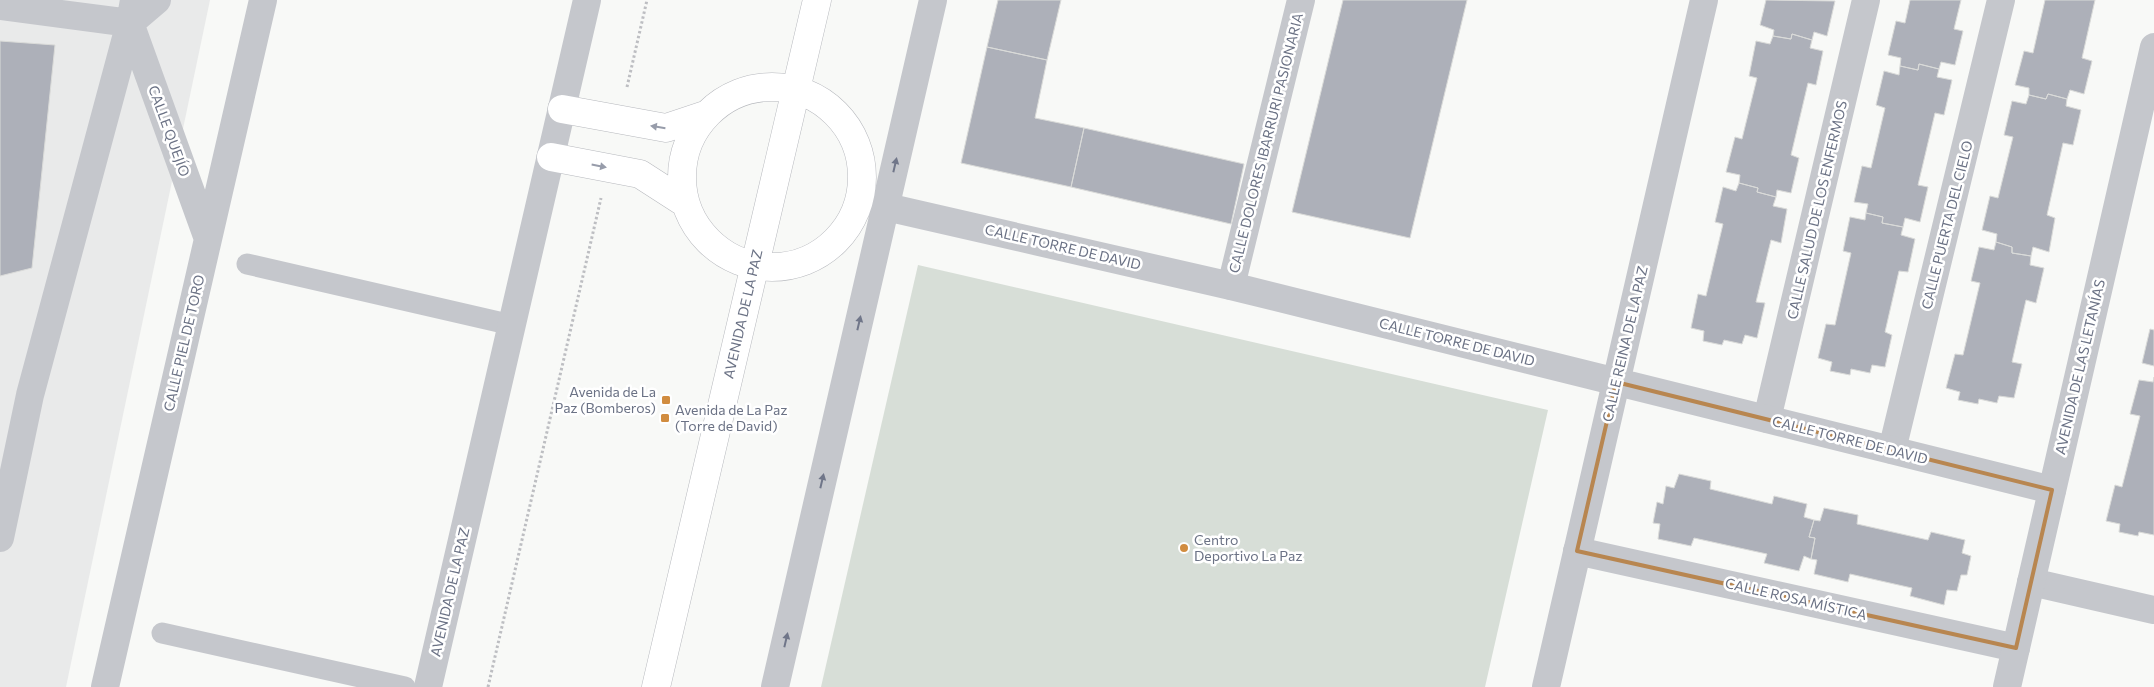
<svg xmlns="http://www.w3.org/2000/svg" width="2154" height="687" viewBox="0 0 2154 687" font-family="Commissioner,sans-serif">
<style>
.built{fill:#e9eaea}
.green{fill:#d7ded7}
.building{fill:#adb0b9;stroke:#dadbd9}
.lines{fill:none;stroke-linecap:round;stroke-linejoin:round}
.primary-casing{stroke:#b7b9be;stroke-width:29}
.path{stroke:#bdbec2;stroke-width:3;stroke-dasharray:2.5 2.5;stroke-linecap:butt}
.service{stroke:#c5c7cc;stroke-width:21}
.pedestrian{stroke:#c5c7cc;stroke-width:28}
.minor{stroke:#c5c7cc;stroke-width:28}
.tertiary{stroke:#c5c7cc;stroke-width:28}
.primary{stroke:#fff;stroke-width:28}
.oneway{fill:#979caa}
.oneway2{fill:#707689}
.marked{fill:none;stroke:#b88650;stroke-width:4;stroke-linejoin:round}
.poi-dot{fill:#d18c3f;stroke:#fff;stroke-width:2}
.labels{text-anchor:middle;stroke-width:5;stroke-linejoin:round;paint-order:stroke}
.street-label{font-size:14px;fill:#6b7285;stroke:#fff}
.poi-label{font-size:14px;fill:#6b7285;stroke:#fff;text-anchor:start}
</style>
<rect width="100%" height="100%" fill="#f8f9f7"/>
<path class="built" d="M 0,0 L 210,0 L 66,687 L 0,687 Z"/>
<path class="green" d="M 918,265 L 1548,410 L 1485,687 L 821,687 Z"/>
<path class="building" d="M 998,0 L 1061,0 L 1047,60 L 987,47 Z
M 1343,0 L 1467,0 L 1410,238 L 1292,212 Z
M 1766,0 L 1835,1 L 1827,36 L 1814,32 L 1812,40 L 1792,34 L 1791,39 L 1773,36 L 1774,30 L 1760,25 Z
M 1910,0 L 1961,0 L 1954,29 L 1963,31 L 1955,65 L 1941,62 L 1939,69 L 1919,64 L 1918,70 L 1900,66 L 1901,58 L 1888,55 L 1896,21 L 1905,23 Z
M 2045,0 L 2095,0 L 2082,58 L 2092,61 L 2084,94 L 2070,90 L 2067,99 L 2048,94 L 2046,99 L 2029,95 L 2029,88 L 2015,85 L 2024,51 L 2033,53 Z
M 1792,34 L 1812,40 L 1810,48 L 1823,51 L 1816,85 L 1808,83 L 1791,155 L 1799,158 L 1791,193 L 1777,190 L 1776,197 L 1757,192 L 1758,188 L 1739,183 L 1740,175 L 1726,172 L 1735,137 L 1742,139 L 1757,78 L 1749,76 L 1756,41 L 1770,44 L 1773,36 L 1791,39 Z
M 0,41 L 55,45 L 32,268 L 0,276 Z
M 987,47 L 1047,60 L 1035,118 L 1084,128 L 1071,187 L 961,163 Z
M 1919,64 L 1939,69 L 1937,77 L 1952,80 L 1944,115 L 1935,113 L 1918,185 L 1928,187 L 1920,222 L 1905,218 L 1903,227 L 1882,223 L 1883,217 L 1866,213 L 1868,204 L 1854,202 L 1862,166 L 1871,168 L 1885,108 L 1876,105 L 1884,71 L 1899,75 L 1900,66 L 1918,70 Z
M 2048,94 L 2067,99 L 2066,106 L 2081,110 L 2073,145 L 2063,143 L 2047,215 L 2055,218 L 2049,252 L 2033,247 L 2031,256 L 2012,253 L 2012,247 L 1996,242 L 1997,234 L 1982,230 L 1990,196 L 1998,198 L 2013,137 L 2004,135 L 2012,101 L 2026,104 L 2029,95 L 2046,99 Z
M 1084,128 L 1244,164 L 1231,224 L 1071,187 Z
M 1739,183 L 1758,188 L 1757,192 L 1776,197 L 1773,206 L 1787,209 L 1781,243 L 1771,240 L 1756,302 L 1765,303 L 1757,338 L 1745,335 L 1742,344 L 1724,340 L 1722,345 L 1703,341 L 1704,331 L 1691,328 L 1698,294 L 1706,296 L 1723,224 L 1715,222 L 1723,187 L 1736,191 Z
M 1866,213 L 1883,217 L 1882,223 L 1903,227 L 1901,235 L 1915,239 L 1908,272 L 1899,271 L 1885,332 L 1892,335 L 1885,367 L 1872,365 L 1870,373 L 1851,369 L 1850,375 L 1830,371 L 1832,362 L 1818,358 L 1826,324 L 1835,325 L 1851,253 L 1843,251 L 1850,217 L 1865,220 Z
M 1996,242 L 2012,247 L 2012,253 L 2031,256 L 2030,265 L 2044,268 L 2036,303 L 2026,300 L 2012,362 L 2022,364 L 2014,398 L 1999,396 L 1997,403 L 1979,399 L 1978,404 L 1958,400 L 1960,392 L 1946,388 L 1955,354 L 1963,355 L 1980,283 L 1971,281 L 1979,247 L 1994,250 Z
M 2150,329 L 2154,330 L 2154,366 L 2142,363 Z
M 2154,377 L 2154,535 L 2139,532 L 2138,536 L 2119,532 L 2120,524 L 2106,521 L 2115,485 L 2122,487 L 2140,416 L 2130,414 L 2139,380 L 2153,382 Z
M 1679,474 L 1711,481 L 1710,489 L 1772,504 L 1774,496 L 1807,504 L 1804,517 L 1814,520 L 1809,537 L 1815,538 L 1811,559 L 1804,556 L 1799,571 L 1764,563 L 1767,554 L 1694,538 L 1691,546 L 1658,539 L 1660,524 L 1653,523 L 1657,502 L 1663,504 L 1666,486 L 1674,488 Z
M 1824,508 L 1858,515 L 1857,524 L 1928,540 L 1931,532 L 1965,540 L 1962,553 L 1971,556 L 1967,575 L 1961,575 L 1957,591 L 1947,590 L 1944,605 L 1910,596 L 1912,588 L 1850,574 L 1848,582 L 1814,574 L 1817,560 L 1811,559 L 1815,538 L 1809,537 L 1814,520 L 1820,521 Z"/>
<g class="lines">
<g class="primary-casing">
<path id="primary" d="M682 177a90 90 0 1 1 180 0a90 90 0 1 1-180 0Z
M 562,109 L 666,128 L 705,115
M 551,157 L 640,174 L 685,203
M 656,687 L 817,0"/>
</g>
<path class="path" d="M 627,87 L 647,0
M 488,687 L 601,198"/>
<path class="service" d="M 247,264 L 512,325
M 162,633 L 405,687"/>
<path class="pedestrian" d="M 1231,286 L 1301,0
M 1767,419 L 1866,0
M 1892,450 L 2001,0
M 1577,551 L 2016,648"/>
<path class="minor" d="M 0,6 L 130,23 L 208,239
M 130,23 L 157,0
M 860,201 L 1231,286 L 2052,490
M 0,538 L 30,395 L 130,23 L 134,0
M 2031,582 L 2154,610
M 105,687 L 263,0
M 428,687 L 587,0
M 775,687 L 933,0
M 1546,687 L 1704,0"/>
<path class="tertiary" d="M 2007,687 L 2154,47"/>
<use href="#primary" class="primary"/>
</g>
<defs><path id="oneway-solid" d="M-6-.8H1V-3.2L6.5 0L1 3.2V.8H-6Z" transform="scale(1.25)"/></defs>
<g class="oneway">
<use href="#oneway-solid" transform="translate(658 127) rotate(-171)"/>
<use href="#oneway-solid" transform="translate(599 166) rotate(11)"/>
</g>
<g class="oneway2">
<use href="#oneway-solid" transform="translate(895 165) rotate(-77)"/>
<use href="#oneway-solid" transform="translate(859 323) rotate(-77)"/>
<use href="#oneway-solid" transform="translate(822 481) rotate(-77)"/>
<use href="#oneway-solid" transform="translate(786 640) rotate(-77)"/>
</g>
<path class="marked" d="M 1616,382 L 2052,490 L 2016,648 L 1577,551 Z"/>
<g class="poi-dot">
<rect x="661" y="395" width="10" height="10" rx="2.5"/>
<rect x="660" y="413" width="10" height="10" rx="2.5"/>
<circle cx="1184" cy="548" r="5"/>
</g>
<g class="labels">
<g class="street-label">
<text transform="translate(169 131) rotate(70)" y="5">CALLE QUEJÍO</text>
<text transform="translate(1266 143) rotate(-76)" y="5">CALLE DOLORES IBARRURI PASIONARIA</text>
<text transform="translate(1817 210) rotate(-77)" y="5">CALLE SALUD DE LOS ENFERMOS</text>
<text transform="translate(1947 225) rotate(-76)" y="5">CALLE PUERTA DEL CIELO</text>
<text transform="translate(1063 247) rotate(13)" y="5">CALLE TORRE DE DAVID</text>
<text transform="translate(743 314) rotate(-77)" y="5">AVENIDA DE LA PAZ</text>
<text transform="translate(1457 342) rotate(14)" y="5">CALLE TORRE DE DAVID</text>
<text transform="translate(184 343) rotate(-77)" y="5">CALLE PIEL DE TORO</text>
<text transform="translate(1625 344) rotate(-77)" y="5">CALLE REINA DE LA PAZ</text>
<text transform="translate(2080 367) rotate(-77)" y="5">AVENIDA DE LAS LETANÍAS</text>
<text transform="translate(1850 440) rotate(14)" y="5">CALLE TORRE DE DAVID</text>
<text transform="translate(450 592) rotate(-77)" y="5">AVENIDA DE LA PAZ</text>
<text transform="translate(1796 599) rotate(13)" y="5">CALLE ROSA MÍSTICA</text>
</g>
<g class="poi-label">
<text x="656" y="397" text-anchor="end">Avenida de La<tspan x="656" dy="16">Paz (Bomberos)</tspan></text>
<text x="675" y="415">Avenida de La Paz<tspan x="675" dy="16">(Torre de David)</tspan></text>
<text x="1194" y="545">Centro<tspan x="1194" dy="16">Deportivo La Paz</tspan></text>
</g>
</g>
</svg>
